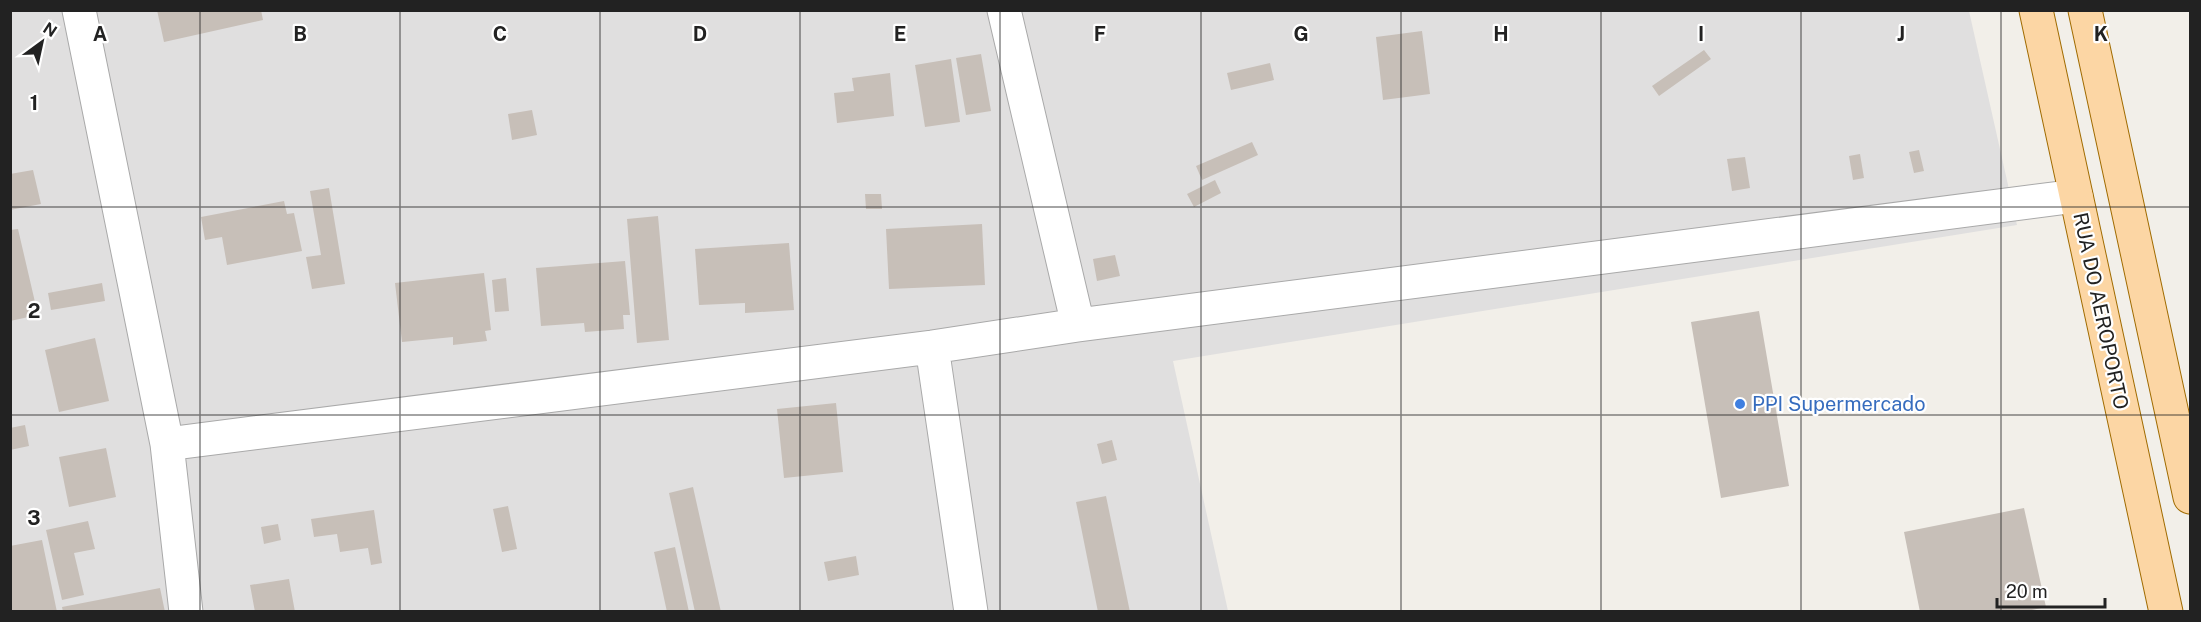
<svg xmlns="http://www.w3.org/2000/svg" width="2201" height="622" viewBox="0 0 2201 622" font-family="'Public Sans',sans-serif">
<style>
.residential{fill:#e0dfdf}
.building{fill:#c7bfb8}
.lines{fill:none;stroke-linecap:round;stroke-linejoin:round}
.minor-casing{stroke:#a9a9a9;stroke-width:35}
.major-casing{stroke:#a06b00;stroke-width:35}
.minor{stroke:#fff;stroke-width:33}
.major{stroke:#fcd6a4;stroke-width:33}
.grid{fill:none;stroke:#222;stroke-width:1.5;stroke-opacity:0.55}
.shop-dot{fill:#3f7fe0;stroke:#fff;stroke-width:2}
.labels{text-anchor:middle;stroke-width:4.5;stroke-linejoin:round;paint-order:stroke}
.street-label{font-size:20px;fill:#222;stroke:#fff}
.shop-label{font-size:20px;fill:#366cbe;stroke:#fff;text-anchor:start}
.grid-label{font-size:20px;text-anchor:middle;font-weight:bold;fill:#222;stroke:#fff;stroke-width:4.5;stroke-linejoin:round;paint-order:stroke}
</style>
<rect width="100%" height="100%" fill="#f2efe9"/>
<path class="residential" d="M 10,11 L 1969,11 L 2017,225 L 1173,361 L 1228,611 L 11,611 Z"/>
<path class="building" d="M 157,10 L 261,10 L 263,20 L 164,42 Z
M 1422,31 L 1430,94 L 1383,100 L 1376,37 Z
M 1704,50 L 1711,59 L 1659,96 L 1652,86 Z
M 981,54 L 991,111 L 966,115 L 956,58 Z
M 951,59 L 960,122 L 925,127 L 915,65 Z
M 1270,63 L 1274,80 L 1231,90 L 1227,73 Z
M 890,73 L 894,116 L 837,123 L 834,93 L 854,91 L 852,78 Z
M 532,110 L 537,135 L 512,140 L 508,114 Z
M 1252,142 L 1258,155 L 1202,180 L 1196,166 Z
M 1919,150 L 1924,171 L 1914,173 L 1909,152 Z
M 1860,154 L 1864,178 L 1853,180 L 1849,156 Z
M 1745,157 L 1750,188 L 1732,191 L 1727,159 Z
M 33,170 L 41,204 L 10,210 L 10,174 Z
M 1215,180 L 1221,193 L 1194,207 L 1187,194 Z
M 329,188 L 345,284 L 312,289 L 306,257 L 321,255 L 310,191 Z
M 865,194 L 881,194 L 882,209 L 866,209 Z
M 284,201 L 287,214 L 294,213 L 302,251 L 227,265 L 222,237 L 205,240 L 201,217 Z
M 658,216 L 669,340 L 637,343 L 627,219 Z
M 982,224 L 985,285 L 889,289 L 886,229 Z
M 18,229 L 38,315 L 10,321 L 10,230 Z
M 789,243 L 794,310 L 745,313 L 745,303 L 699,305 L 695,249 Z
M 1115,255 L 1120,276 L 1097,281 L 1093,259 Z
M 625,261 L 630,315 L 623,315 L 624,329 L 585,332 L 584,323 L 541,326 L 536,268 Z
M 484,273 L 491,330 L 485,331 L 487,341 L 453,345 L 453,337 L 402,342 L 395,283 Z
M 506,278 L 509,311 L 495,312 L 492,280 Z
M 102,283 L 105,301 L 51,310 L 48,293 Z
M 1759,311 L 1789,486 L 1721,498 L 1691,322 Z
M 95,338 L 109,401 L 59,412 L 45,350 Z
M 836,403 L 843,472 L 784,478 L 777,409 Z
M 25,425 L 29,446 L 10,450 L 10,428 Z
M 1112,440 L 1117,460 L 1102,464 L 1097,444 Z
M 106,448 L 116,497 L 69,507 L 59,457 Z
M 693,487 L 721,612 L 695,612 L 669,493 Z
M 1106,496 L 1130,612 L 1098,612 L 1076,502 Z
M 508,506 L 517,549 L 502,552 L 493,509 Z
M 2024,508 L 2046,607 L 2023,612 L 1920,612 L 1904,532 Z
M 374,510 L 382,563 L 371,565 L 368,548 L 340,552 L 337,534 L 314,537 L 311,519 Z
M 88,521 L 95,549 L 74,553 L 84,595 L 62,600 L 46,530 Z
M 278,524 L 281,540 L 264,544 L 261,527 Z
M 42,540 L 57,612 L 10,612 L 10,546 Z
M 675,547 L 689,612 L 667,612 L 654,552 Z
M 856,556 L 859,575 L 828,581 L 824,562 Z
M 289,579 L 295,612 L 255,612 L 250,585 Z
M 160,588 L 165,612 L 63,612 L 62,607 Z"/>
<g class="lines">
<g class="minor-casing">
<path id="minor" d="M 79,10 L 167,444 L 186,612
M 1004,10 L 1078,325
M 932,347 L 971,612
M 167,444 L 932,347 L 1078,325 L 2076,196"/>
</g>
<g class="major-casing">
<path id="major" d="M 2036,10 L 2166,612
M 2085,10 L 2190,497"/>
</g>
<use href="#minor" class="minor"/>
<use href="#major" class="major"/>
</g>
<path class="grid" d="M 200,10 L 200,612M 400,10 L 400,612M 600,10 L 600,612M 800,10 L 800,612M 1000,10 L 1000,612M 1201,10 L 1201,612M 1401,10 L 1401,612M 1601,10 L 1601,612M 1801,10 L 1801,612M 2001,10 L 2001,612M 10,207 L 2190,207M 10,415 L 2190,415"/>
<circle class="shop-dot" cx="1740" cy="404" r="6"/>
<g class="labels">
<g class="street-label">
<text transform="translate(2101 311) rotate(78)" y="7">RUA DO AEROPORTO</text>
</g>
<g class="shop-label">
<text x="1752" y="411">PPI Supermercado</text>
</g>
</g>
<g class="grid-label">
<text x="100" y="41">A</text>
<text x="300" y="41">B</text>
<text x="500" y="41">C</text>
<text x="700" y="41">D</text>
<text x="900" y="41">E</text>
<text x="1100" y="41">F</text>
<text x="1301" y="41">G</text>
<text x="1501" y="41">H</text>
<text x="1701" y="41">I</text>
<text x="1901" y="41">J</text>
<text x="2101" y="41">K</text>
<text x="34" y="110">1</text>
<text x="34" y="318">2</text>
<text x="34" y="525">3</text>
</g>
<rect width="2201" height="622" fill="none" stroke="#222222" stroke-width="24"/>
<g transform="translate(42 42) rotate(33)" stroke="#ffffff" stroke-width="4.5" paint-order="stroke">
<path d="M0-4.5L10 22L0 15L-10 22Z" fill="#222222"/>
<text y="-9" font-size="16" font-weight="bold" text-anchor="middle" fill="#222222">N</text>
</g>
<path d="M1997 598v9h108v-9" fill="none" stroke="#222222" stroke-width="3"/>
<text x="2006" y="598" font-size="18" fill="#222222" stroke="#ffffff" stroke-width="4.5" paint-order="stroke">20 m</text>
</svg>
